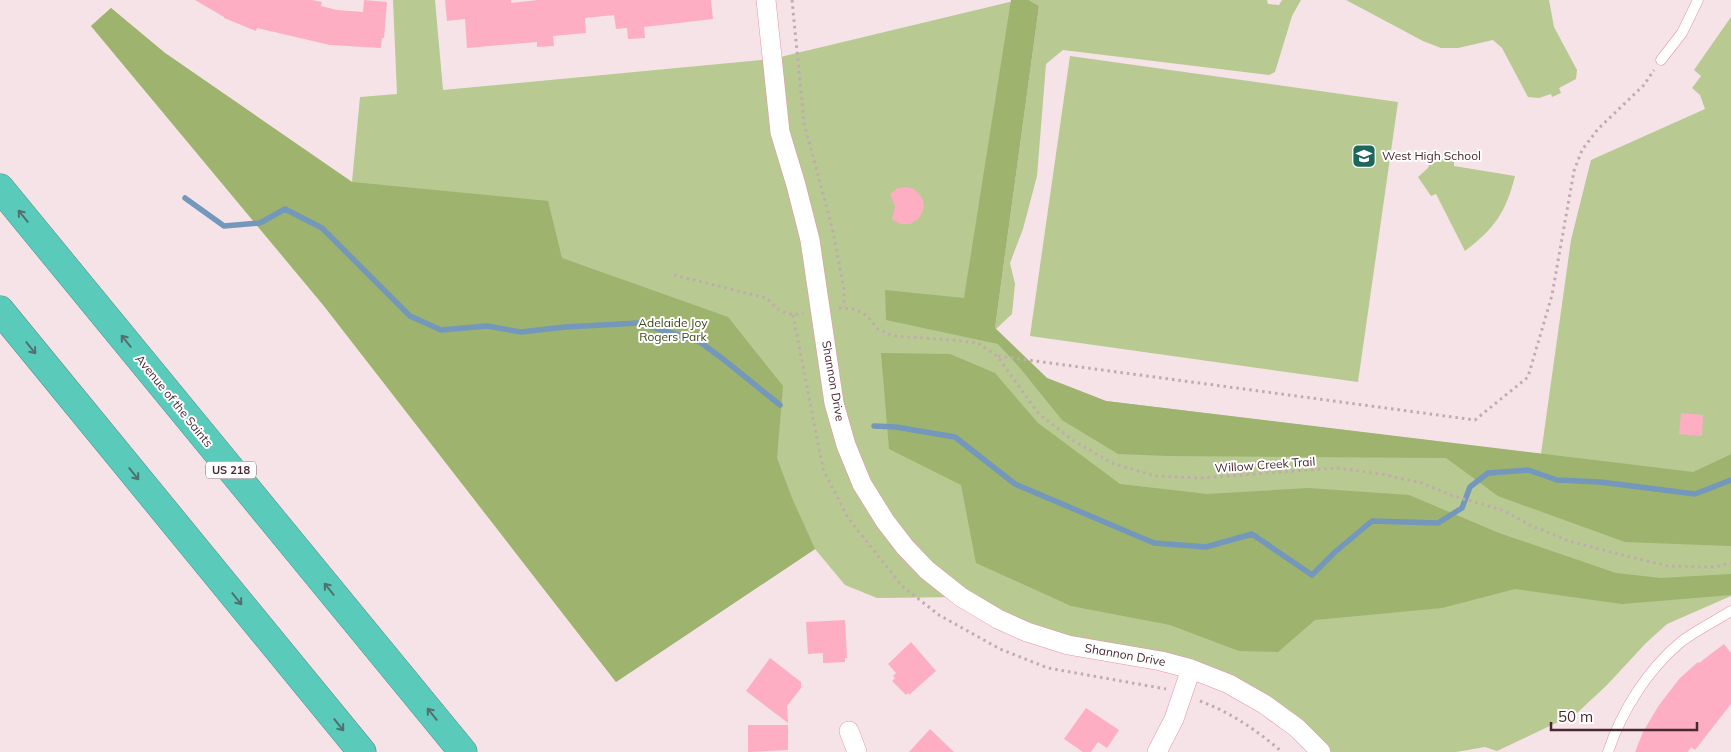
<svg xmlns="http://www.w3.org/2000/svg" width="1731" height="752" viewBox="0 0 1731 752" font-family="Mulish,sans-serif">
<style>
.green{fill:#b8c991}
.forest{fill:#9eb36e}
.lines{fill:none;stroke-linecap:round;stroke-linejoin:round}
.stream{stroke:#7497bc;stroke-width:5.5}
.building{fill:#feaec3}
.lane-casing{stroke:#e793aa;stroke-width:11}
.street-casing{stroke:#e793aa;stroke-width:20}
.highway-casing{stroke:#54928a;stroke-width:29}
.path{stroke:#c2abb0;stroke-width:3;stroke-dasharray:2.5 4;stroke-linecap:butt}
.lane{stroke:#fff;stroke-width:10}
.street{stroke:#fff;stroke-width:19}
.highway{stroke:#5acbba;stroke-width:28}
.oneway{stroke:#51716f}
.labels{text-anchor:middle;stroke-width:4;stroke-linejoin:round;paint-order:stroke}
.shield{fill:#fff;stroke:#80686f;stroke-width:1}
.shield-label{font-size:11px;font-weight:bold;fill:#4a2831}
.poi-label{font-size:12px;fill:#4a2831;stroke:#fff;text-anchor:start}
.park-label{font-size:12px;fill:#3b4714;stroke:#fff}
.street-label{font-size:12px;fill:#4a2831;stroke:#fff}
</style>
<rect width="100%" height="100%" fill="#f5e3e7"/>
<path class="green" d="M 393,0 L 435,0 L 443,90 L 772,59 L 1018,0 L 995,328 L 1039,6 L 1029,0 L 1267,0 L 1268,4 L 1279,5 L 1282,0 L 1301,0 L 1292,16 L 1275,72 L 1269,75 L 1063,50 L 1046,64 L 1037,176 L 1023,229 L 1010,263 L 1015,284 L 1012,314 L 996,329 L 1047,378 L 1106,401 L 1541,454 L 1571,240 L 1591,160 L 1705,109 L 1700,95 L 1692,88 L 1701,76 L 1694,70 L 1731,17 L 1731,454 L 1694,472 L 1731,477 L 1731,596 L 1667,624 L 1646,643 L 1607,685 L 1577,713 L 1497,751 L 1485,747 L 1456,752 L 1321,752 L 1229,684 L 1068,645 L 961,597 L 877,598 L 845,585 L 815,549 L 616,682 L 324,306 L 91,26 L 111,8 L 165,53 L 352,182 L 360,97 L 397,94 Z
M 1346,0 L 1549,0 L 1554,27 L 1577,70 L 1576,79 L 1559,88 L 1561,93 L 1552,97 L 1551,94 L 1539,98 L 1528,97 L 1502,48 L 1493,40 L 1458,48 L 1441,48 L 1423,41 Z
M 1070,56 L 1398,102 L 1358,382 L 1030,336 Z
M 1433,155 L 1454,162 L 1454,166 L 1515,176 C 1506,212 1495,228 1465,251 L 1436,194 L 1431,196 L 1418,177 L 1428,168 Z"/>
<path class="forest" d="M 1011,0 L 1029,0 L 1039,6 L 995,328 L 1047,378 L 1106,401 L 1693,472 L 1731,454 L 1731,546 L 1625,542 L 1498,496 L 1446,458 L 1169,456 L 1118,454 L 1062,420 L 1020,368 L 998,344 L 886,320 L 885,290 L 964,298 Z
M 111,8 L 165,53 L 352,182 L 548,201 L 562,258 L 728,317 L 783,386 L 777,458 L 792,498 L 815,549 L 616,682 L 324,306 L 91,26 Z
M 881,353 L 950,354 L 995,373 L 1038,423 L 1120,484 L 1207,494 L 1308,488 L 1409,495 L 1499,533 L 1616,573 L 1661,578 L 1731,574 L 1731,595 L 1622,604 L 1515,589 L 1442,608 L 1315,620 L 1278,652 L 1239,651 L 1170,625 L 1071,606 L 976,563 L 961,485 L 889,449 Z"/>
<g class="lines">
<path class="stream" d="M 185,198 L 224,226 L 260,223 L 285,209 L 322,228 L 410,316 L 441,330 L 487,326 L 521,332 L 565,327 L 639,323 L 700,342 L 723,359 L 780,405
M 874,426 L 896,427 L 955,437 L 1015,484 L 1154,543 L 1206,547 L 1252,534 L 1312,575 L 1335,552 L 1372,521 L 1438,523 L 1462,508 L 1470,487 L 1488,473 L 1528,470 L 1557,480 L 1600,482 L 1695,494 L 1731,480"/>
</g>
<path class="building" d="M 195,0 L 312,0 L 322,2 L 321,6 L 337,10 L 363,12 L 364,0 L 387,2 L 384,38 L 382,38 L 381,48 L 330,45 L 257,28 L 256,31 L 224,18 L 224,17 Z
M 445,0 L 511,0 L 511,3 L 538,0 L 711,0 L 713,19 L 644,27 L 645,38 L 628,39 L 627,28 L 616,29 L 614,15 L 585,18 L 586,33 L 553,36 L 554,46 L 537,47 L 537,42 L 467,48 L 465,19 L 447,21 Z
M 907,187 L 914,189 L 919,194 L 923,200 L 924,207 L 922,213 L 918,219 L 910,224 L 901,224 L 892,220 L 895,206 L 890,194 L 898,188 Z
M 1681,413 L 1703,415 L 1702,436 L 1679,434 Z
M 845,620 L 847,658 L 845,658 L 845,662 L 823,663 L 823,653 L 808,654 L 806,622 Z
M 911,642 L 936,671 L 909,695 L 908,693 L 906,695 L 892,681 L 895,678 L 893,676 L 896,673 L 888,664 Z
M 1724,644 L 1731,653 L 1731,704 L 1695,750 L 1691,747 L 1688,752 L 1635,752 L 1643,732 L 1659,705 L 1680,678 L 1698,662 L 1699,663 Z
M 770,658 L 801,682 L 801,688 L 787,706 L 788,723 L 746,691 Z
M 1086,708 L 1119,730 L 1107,748 L 1098,742 L 1091,752 L 1083,752 L 1064,739 Z
M 748,725 L 788,725 L 788,750 L 748,752 Z
M 930,729 L 954,752 L 909,752 Z"/>
<g class="lines">
<g class="lane-casing">
<path id="lane" d="M 1661,60 L 1682,33 L 1698,0
M 1608,752 C 1622,710 1648,669 1682,641 C 1697,630 1715,621 1731,611"/>
</g>
<g class="street-casing">
<path id="street" d="M 766,0 L 780,132 L 796,185 L 810,240 L 834,403 L 846,445 L 862,484 L 885,521 L 905,547 L 927,570 L 961,597 L 998,619 L 1027,632 L 1068,645 L 1161,661 L 1191,669 L 1229,684 L 1264,704 L 1297,728 L 1321,752
M 849,731 L 857,752
M 1157,752 L 1174,719 L 1191,669"/>
</g>
<g class="highway-casing">
<path id="highway" d="M 0,188 L 463,752
M 0,310 L 362,752"/>
</g>
<path class="path" d="M 792,0 L 804,123 L 833,231 L 844,290 L 844,307
M 674,275 L 766,298 L 779,310 L 793,315 L 803,313
M 839,308 L 855,309 L 866,315 L 878,329 L 893,336 L 952,340 L 978,343 L 997,356 L 1039,414 L 1074,441 L 1112,463 L 1155,476 L 1200,478 L 1337,468 L 1381,474 L 1422,483 L 1453,496 L 1502,510 L 1530,525 L 1569,541 L 1618,554 L 1668,566 L 1714,567 L 1731,563
M 793,315 L 823,469 L 848,518 L 902,586 L 939,615 L 1000,649 L 1048,668 L 1166,689
M 998,356 L 1475,420 L 1528,377 L 1552,295 L 1574,171 L 1582,150 L 1598,129 L 1644,85 L 1654,70
M 1200,701 C 1230,712 1258,731 1282,752"/>
<use href="#lane" class="lane"/>
<use href="#street" class="street"/>
<use href="#highway" class="highway"/>
</g>
<defs><path id="oneway-shaft" d="M-6 0H5M1.5-3L5.5 0L1.5 3" fill="none" stroke-width="1.6" stroke-linecap="round" stroke-linejoin="round" transform="scale(1.25)"/></defs>
<g class="oneway">
<use href="#oneway-shaft" transform="translate(23 216) rotate(-129)"/>
<use href="#oneway-shaft" transform="translate(126 341) rotate(-129)"/>
<use href="#oneway-shaft" transform="translate(31 348) rotate(51)"/>
<use href="#oneway-shaft" transform="translate(134 474) rotate(51)"/>
<use href="#oneway-shaft" transform="translate(329 589) rotate(-129)"/>
<use href="#oneway-shaft" transform="translate(237 599) rotate(51)"/>
<use href="#oneway-shaft" transform="translate(432 714) rotate(-129)"/>
<use href="#oneway-shaft" transform="translate(339 725) rotate(51)"/>
</g>
<defs>
<g id="school-square" transform="scale(1.25)"><rect x="-9" y="-9" width="18" height="18" rx="4" fill="#1d665c" stroke="#fff"/><path d="M0-5L7-2L0 1L-7-2ZM-4 1L0 2.5L4 1V4Q0 6-4 4Z" fill="#fff"/></g>
</defs>
<g fill-rule="evenodd">
<use href="#school-square" x="1364" y="156"/>
</g>
<g class="labels">
<rect class="shield" x="206" y="461.5" width="50" height="17" rx="4"/>
<g class="shield-label">
<text x="231" y="474">US 218</text>
</g>
<g class="poi-label">
<text x="1382" y="160">West High School</text>
</g>
<g class="park-label">
<text x="673" y="327">Adelaide Joy<tspan x="673" dy="14">Rogers Park</tspan></text>
</g>
<g class="street-label">
<text transform="translate(833 381) rotate(80)" y="4">Shannon Drive</text>
<text transform="translate(174 401) rotate(51)" y="4">Avenue of the Saints</text>
<text transform="translate(1265 465) rotate(-4)" y="4">Willow Creek Trail</text>
<text transform="translate(1125 655) rotate(10)" y="4">Shannon Drive</text>
</g>
</g>
<path d="M1551 722v8h146v-8" fill="none" stroke="#4a2831" stroke-width="2.5"/>
<text x="1558" y="722" font-size="15" fill="#4a2831" stroke="#ffffff" stroke-width="4" paint-order="stroke">50 m</text>
</svg>
